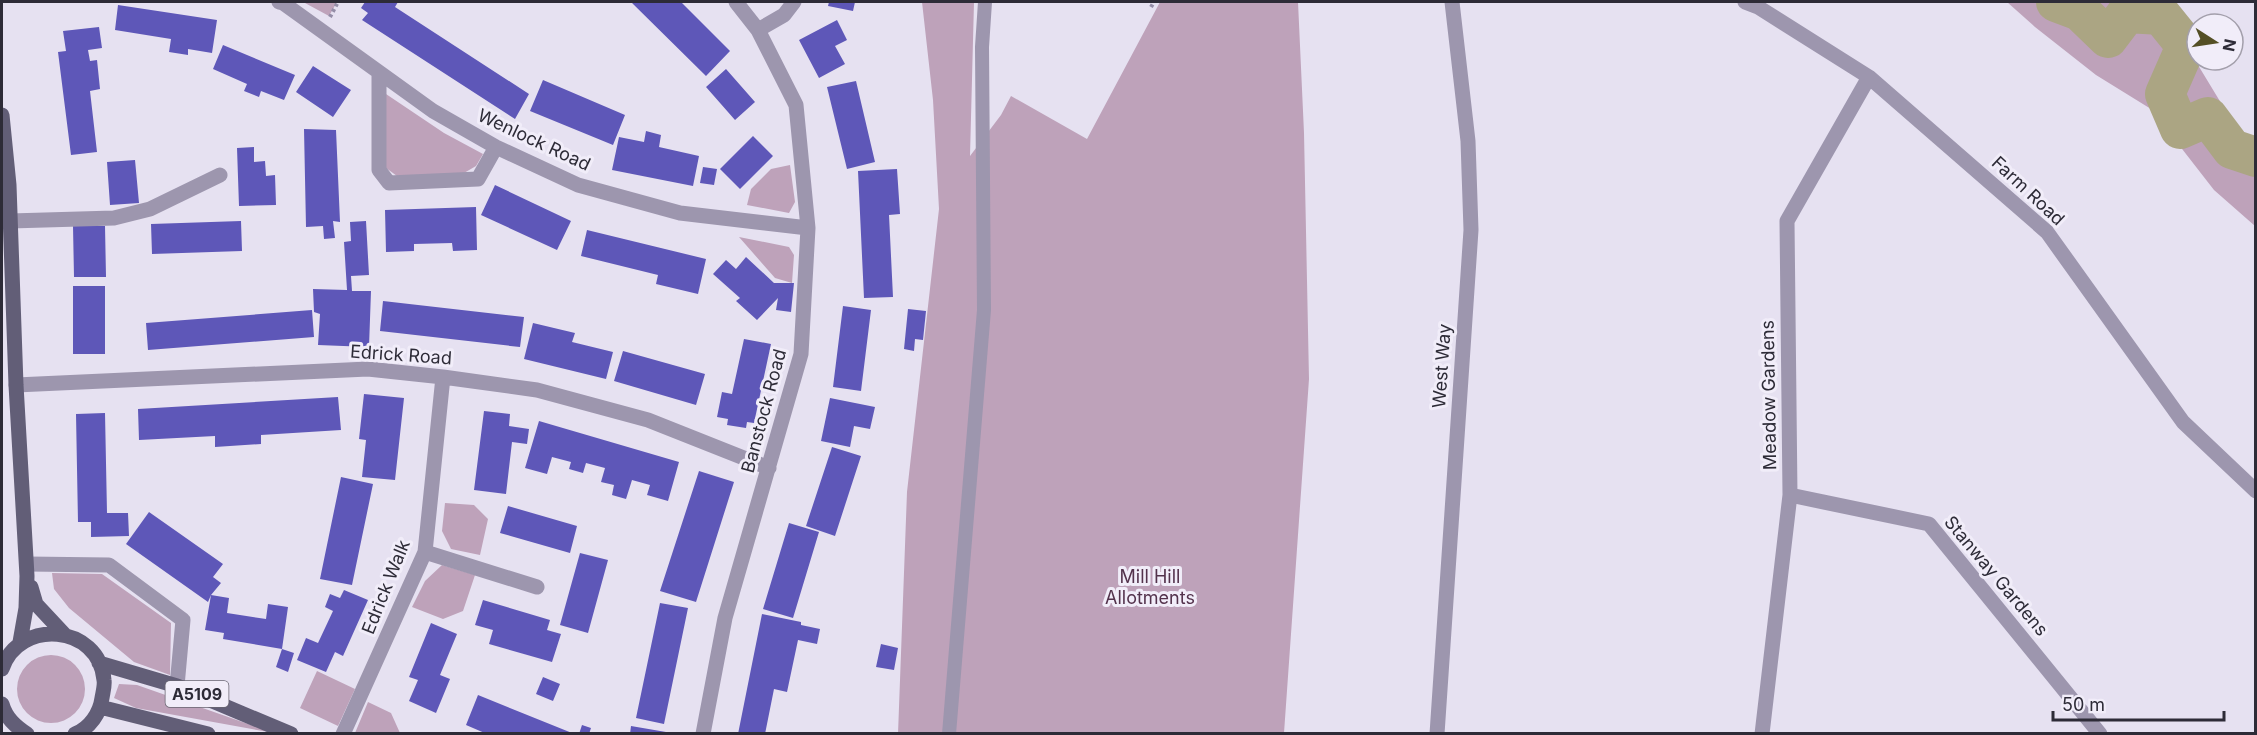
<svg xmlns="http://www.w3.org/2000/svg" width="2257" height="735" viewBox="0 0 2257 735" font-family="Inter,sans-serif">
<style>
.green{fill:#bea2ba}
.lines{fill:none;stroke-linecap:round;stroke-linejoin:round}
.river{stroke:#aba583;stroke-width:40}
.building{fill:#5e57b8}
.path{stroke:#948da7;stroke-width:4;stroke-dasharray:3 3;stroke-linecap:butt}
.lane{stroke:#9d96ae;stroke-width:14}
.street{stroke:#9d96ae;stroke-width:15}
.primary{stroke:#625e77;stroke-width:15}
.labels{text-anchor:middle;stroke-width:6;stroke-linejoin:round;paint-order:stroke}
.shield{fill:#f1edf9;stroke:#686571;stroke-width:1.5}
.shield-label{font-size:16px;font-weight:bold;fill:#2d2b37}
.street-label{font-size:18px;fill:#2d2b37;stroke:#f1edf9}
.park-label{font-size:18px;fill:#53324c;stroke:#f1edf9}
</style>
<rect width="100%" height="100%" fill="#e6e1f1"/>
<path class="green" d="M 306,2 L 337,2 L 329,16 L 305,3 Z
M 922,2 L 974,2 L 970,156 L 1001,115 L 1011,96 L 1087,139 L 1160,2 L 1298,2 L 1304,133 L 1309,379 L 1284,733 L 898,734 L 907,492 L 939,209 L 933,100 Z
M 2007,2 L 2123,2 L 2184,42 L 2255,159 L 2255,226 L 2214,190 L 2151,109 L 2096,75 L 2035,27 Z
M 383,92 L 444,133 L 483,154 L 476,166 L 464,173 L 397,176 L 386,168 Z
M 790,165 L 795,202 L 789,213 L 747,205 L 751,189 L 771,169 Z
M 739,237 L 789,247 L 794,255 L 792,283 L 775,278 Z
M 445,503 L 474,505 L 488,519 L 480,555 L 451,549 L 442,531 Z
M 442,565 L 475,575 L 463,611 L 443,619 L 412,607 L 425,581 Z
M 52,573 L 102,574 L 171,623 L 170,675 L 134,662 L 69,608 L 54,589 Z
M17 689a34 34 0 1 1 68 0a34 34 0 1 1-68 0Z
M 317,671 L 355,689 L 338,726 L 300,708 Z
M 119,684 L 137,685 L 274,733 L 136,708 L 114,698 Z
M 368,702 L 391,713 L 400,733 L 355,733 Z"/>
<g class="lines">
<path class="river" d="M 2056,2 L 2080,11 L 2108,38 L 2127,13 L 2161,15 L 2186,46 L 2165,94 L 2180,129 L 2208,117 L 2232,149 L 2256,157"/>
</g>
<path class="building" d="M 365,2 L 398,2 L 395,7 L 529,94 L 515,119 L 362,20 L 368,13 L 361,8 Z
M 631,2 L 681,2 L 730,51 L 706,76 Z
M 829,2 L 855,2 L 853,11 L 828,6 Z
M 118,5 L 217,20 L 212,53 L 188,49 L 188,55 L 169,52 L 171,39 L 115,30 Z
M 837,20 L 847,40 L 835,46 L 845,64 L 819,78 L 799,40 Z
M 99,27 L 102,48 L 88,50 L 90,61 L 97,60 L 100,89 L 90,91 L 97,152 L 71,155 L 58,52 L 66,51 L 63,31 Z
M 223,45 L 295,75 L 284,100 L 261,91 L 259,97 L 244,91 L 247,84 L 213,69 Z
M 313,66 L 351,90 L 333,117 L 296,92 Z
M 726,69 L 755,102 L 735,120 L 706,87 Z
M 543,80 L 625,115 L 613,145 L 530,111 Z
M 856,81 L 875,162 L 847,169 L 827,87 Z
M 304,129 L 336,130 L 340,222 L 333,221 L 335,238 L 324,239 L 323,226 L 306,227 Z
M 646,131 L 661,135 L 659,147 L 699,156 L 693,186 L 612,170 L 619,137 L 644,142 Z
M 753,136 L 773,156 L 740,189 L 720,169 Z
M 254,147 L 254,162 L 265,161 L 266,176 L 275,175 L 276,205 L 239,206 L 237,148 Z
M 135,160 L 139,203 L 110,205 L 107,162 Z
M 703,167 L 717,169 L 714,185 L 700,183 Z
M 897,169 L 900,214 L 889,215 L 893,297 L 864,298 L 858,171 Z
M 495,185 L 571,221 L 557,250 L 481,215 Z
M 476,207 L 477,250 L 453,251 L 452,243 L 414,244 L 414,251 L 386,252 L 385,210 Z
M 241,221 L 242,251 L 152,254 L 151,224 Z
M 366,221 L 369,275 L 351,276 L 352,291 L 371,291 L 369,347 L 318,345 L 320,314 L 314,312 L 313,289 L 347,290 L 344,242 L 351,241 L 350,222 Z
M 73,226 L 105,226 L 106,277 L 74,277 Z
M 587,230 L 706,259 L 698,294 L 656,284 L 658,275 L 581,256 Z
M 746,257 L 774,283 L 794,283 L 791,312 L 776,310 L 778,298 L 757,320 L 736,301 L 740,298 L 713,274 L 726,260 L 736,269 Z
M 73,286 L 105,286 L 105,354 L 73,354 Z
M 383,301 L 524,317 L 520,347 L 380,331 Z
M 843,306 L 871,310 L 861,391 L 833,387 Z
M 908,309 L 926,311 L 923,340 L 915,339 L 914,351 L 904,349 Z
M 312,310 L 314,337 L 148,350 L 146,323 Z
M 533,323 L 575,333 L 572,342 L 613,352 L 606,379 L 524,359 Z
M 744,339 L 771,344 L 754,423 L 747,422 L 746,428 L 727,425 L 728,419 L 717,417 L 722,392 L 732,394 Z
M 623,351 L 705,374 L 696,405 L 614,381 Z
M 364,394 L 404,398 L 395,480 L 362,477 L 366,440 L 359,439 Z
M 338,397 L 341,430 L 261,435 L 261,444 L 215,447 L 215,436 L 139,440 L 138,409 Z
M 830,398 L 875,407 L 870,429 L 854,426 L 850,447 L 821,441 Z
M 484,411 L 510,414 L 509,426 L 529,429 L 527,444 L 512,442 L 506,494 L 474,490 Z
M 105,413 L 107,513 L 128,513 L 129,536 L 91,537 L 91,522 L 78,522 L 76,414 Z
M 539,421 L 679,462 L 668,501 L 647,495 L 650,485 L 632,480 L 626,499 L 612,495 L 614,485 L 601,482 L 605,468 L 586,463 L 583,473 L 569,469 L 571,462 L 552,457 L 547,474 L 525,468 Z
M 832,447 L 861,456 L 835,536 L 806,526 Z
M 699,471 L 734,482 L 696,602 L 660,591 Z
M 341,477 L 373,484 L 352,585 L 320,579 Z
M 508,506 L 577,526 L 570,553 L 500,533 Z
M 149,512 L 223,564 L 213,577 L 221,583 L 211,595 L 229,598 L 227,613 L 266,619 L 268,604 L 288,607 L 282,649 L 223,639 L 224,633 L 205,630 L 211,595 L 208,602 L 126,544 Z
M 789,523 L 819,532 L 793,618 L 763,609 Z
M 580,553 L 608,560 L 588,633 L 560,625 Z
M 344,590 L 368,600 L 343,656 L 335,652 L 326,672 L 297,660 L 306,638 L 318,643 L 333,611 L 325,607 L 330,594 L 340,598 Z
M 483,600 L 550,620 L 547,630 L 561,634 L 552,662 L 489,644 L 493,630 L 475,625 Z
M 660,603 L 688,608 L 664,724 L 636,718 Z
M 762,614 L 801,622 L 801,625 L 820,629 L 817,644 L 798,640 L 787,692 L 774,689 L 765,734 L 738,734 Z
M 431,623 L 457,634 L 440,675 L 450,679 L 436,713 L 409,701 L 418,680 L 409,677 Z
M 881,644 L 898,648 L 894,670 L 876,667 Z
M 282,649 L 294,653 L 288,672 L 276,667 Z
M 543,677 L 560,684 L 553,701 L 536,694 Z
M 478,695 L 572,733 L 572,734 L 487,734 L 466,725 Z
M 582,725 L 591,728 L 589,734 L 579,734 Z
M 631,726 L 666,732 L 665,734 L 630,734 Z"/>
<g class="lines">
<path class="path" d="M 1151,7 L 1154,2
M 330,17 L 338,2"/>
<path class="lane" d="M 949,734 L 984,310 L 982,47 L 985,2"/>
<path class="street" d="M 279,2 L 283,3 L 433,111 L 496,147 L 578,185 L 680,213 L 808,228
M 1745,2 L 1758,7 L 1869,77 L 2047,232 L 2183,422 L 2256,491
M 758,30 L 784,15 L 794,2
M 379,74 L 379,170 L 389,183 L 478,179 L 496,147
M 10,221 L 114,218 L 150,209 L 220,175
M 16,385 L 368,369 L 443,377 L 537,390 L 648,420 L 769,468
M 1790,495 L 1929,524 L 2100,734
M 425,552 L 537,587
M 27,564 L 109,565 L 183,620 L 177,686
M 343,734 L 425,552 L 443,377
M 703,734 L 725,618 L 801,354 L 808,228 L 796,105 L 758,30 L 736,2
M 1437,734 L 1471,230 L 1468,141 L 1452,2
M 1762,734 L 1790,495 L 1787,221 L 1869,77"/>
<path class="primary" d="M 2,115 L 9,185 L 16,385 L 27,576 L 26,608 L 20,642
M 31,587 L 36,604 L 64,634
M 99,663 L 177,686 L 291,734
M 2,669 C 19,618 99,624 104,680 C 105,685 103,692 102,698 C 100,713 90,728 75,734
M 2,704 C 6,718 15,726 27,734
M 100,707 L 208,734"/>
</g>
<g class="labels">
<rect class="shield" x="165.5" y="681" width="63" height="26" rx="4.5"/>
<g class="shield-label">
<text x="197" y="700">A5109</text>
</g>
<g class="street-label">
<text transform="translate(534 140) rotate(25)" y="6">Wenlock Road</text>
<text transform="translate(2028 191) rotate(43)" y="6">Farm Road</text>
<text transform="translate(401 355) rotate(4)" y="6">Edrick Road</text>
<text transform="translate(1442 366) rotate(-86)" y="6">West Way</text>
<text transform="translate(1769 395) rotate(-91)" y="6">Meadow Gardens</text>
<text transform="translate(764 411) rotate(-75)" y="6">Banstock Road</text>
<text transform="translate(1996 576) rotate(50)" y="6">Stanway Gardens</text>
<text transform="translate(386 587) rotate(-68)" y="6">Edrick Walk</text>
</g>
<g class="park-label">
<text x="1150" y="583">Mill Hill<tspan x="1150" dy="21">Allotments</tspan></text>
</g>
</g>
<rect width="2257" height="735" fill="none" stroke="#2d2b37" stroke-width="6"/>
<g transform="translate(2215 42) rotate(102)"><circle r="28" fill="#f1edf9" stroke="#a39fab" stroke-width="1.5"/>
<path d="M0-4.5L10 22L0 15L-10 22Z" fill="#544f25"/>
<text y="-9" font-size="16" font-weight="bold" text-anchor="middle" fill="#2d2b37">N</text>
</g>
<path d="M2053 711v9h171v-9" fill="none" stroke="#2d2b37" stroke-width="3"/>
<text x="2062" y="711" font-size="18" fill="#2d2b37" stroke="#f1edf9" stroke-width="4.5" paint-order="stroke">50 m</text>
</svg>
